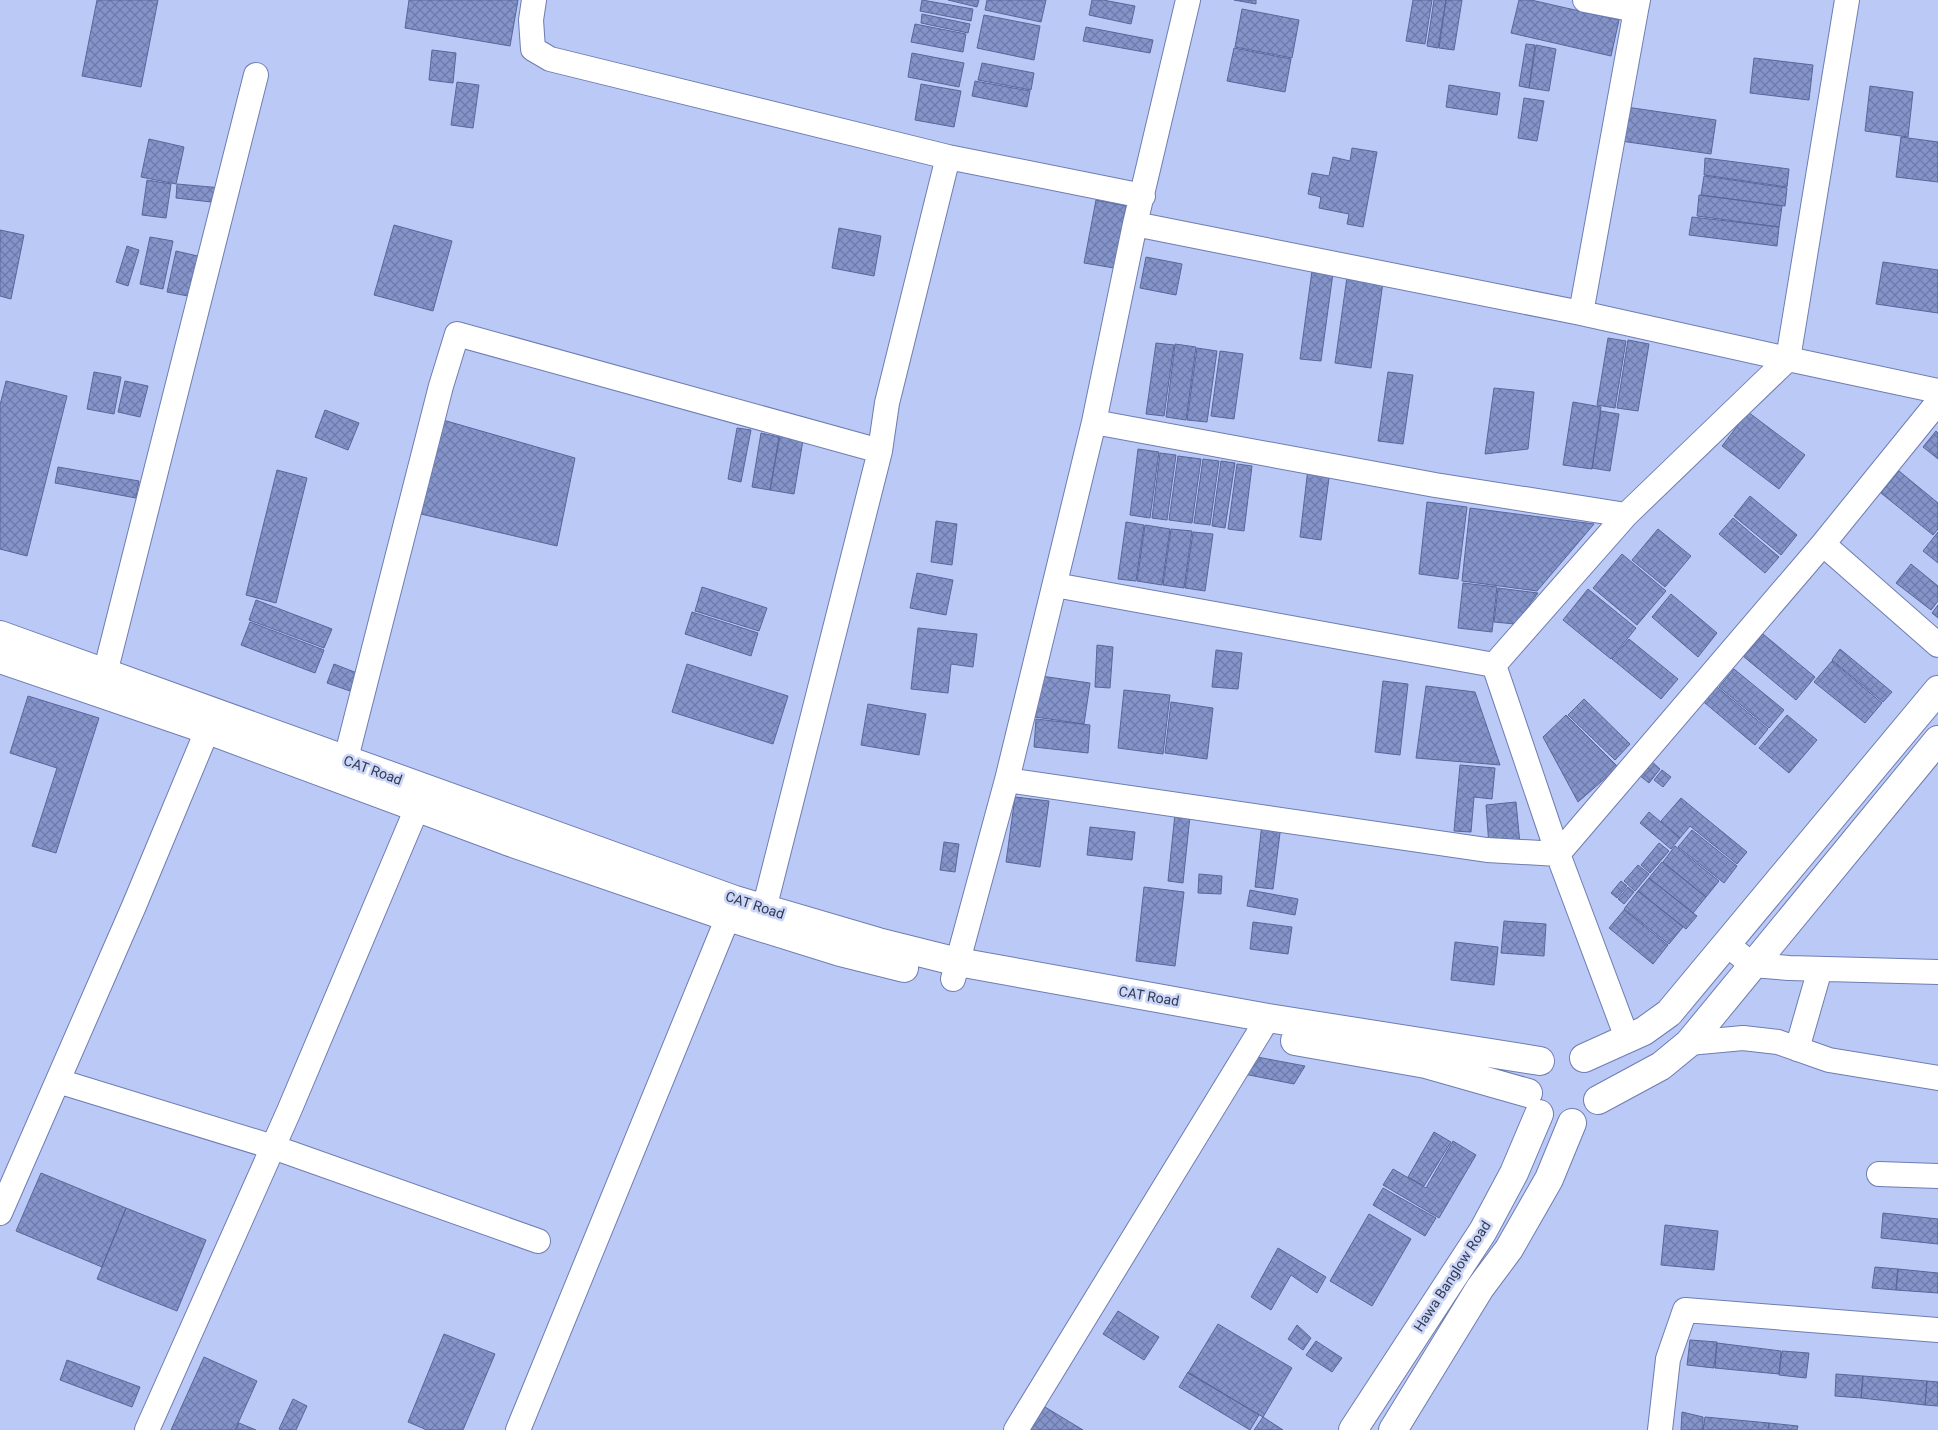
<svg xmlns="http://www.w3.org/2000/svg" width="1938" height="1430" viewBox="0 0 1938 1430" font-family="Roboto,sans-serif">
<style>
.building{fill:url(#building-cross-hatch);stroke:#58669a}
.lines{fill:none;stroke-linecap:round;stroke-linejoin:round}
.street-casing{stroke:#6e7db2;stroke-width:26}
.secondary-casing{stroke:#6e7db2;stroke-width:30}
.street{stroke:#fff;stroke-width:24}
.secondary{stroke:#fff;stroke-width:28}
.labels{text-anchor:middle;stroke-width:5;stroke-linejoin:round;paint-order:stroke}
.street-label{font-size:14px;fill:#323950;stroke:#cbd6f9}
</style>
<defs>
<pattern id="building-cross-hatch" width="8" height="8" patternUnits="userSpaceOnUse" patternTransform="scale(1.25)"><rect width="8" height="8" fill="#8494cb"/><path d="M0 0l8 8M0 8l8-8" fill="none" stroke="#6d7aa7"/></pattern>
</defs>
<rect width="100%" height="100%" fill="#bbc9f7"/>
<path class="building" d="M 97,0 L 158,0 L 141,87 L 82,76 Z
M 409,0 L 518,0 L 510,46 L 405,28 Z
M 922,0 L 973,9 L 971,21 L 920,11 Z
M 948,0 L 979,0 L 977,7 Z
M 987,0 L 1046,0 L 1041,22 L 985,10 Z
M 1092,0 L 1103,0 L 1135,6 L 1131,24 L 1089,15 Z
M 1234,0 L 1256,0 L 1256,4 Z
M 1413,0 L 1432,0 L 1425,44 L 1406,41 Z
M 1434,0 L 1446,0 L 1438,48 L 1427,46 Z
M 1446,0 L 1462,0 L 1454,50 L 1439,48 Z
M 1519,0 L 1531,0 L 1619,20 L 1611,56 L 1511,33 Z
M 1242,9 L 1299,20 L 1292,58 L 1235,47 Z
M 922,14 L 970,24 L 968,33 L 921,23 Z
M 984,15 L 1040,26 L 1034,60 L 977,48 Z
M 915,24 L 966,34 L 963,52 L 911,42 Z
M 1086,27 L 1153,40 L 1150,53 L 1083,41 Z
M 1526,44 L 1535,45 L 1529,88 L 1519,86 Z
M 1536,45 L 1556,49 L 1549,91 L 1529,88 Z
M 1234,48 L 1291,59 L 1285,92 L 1227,81 Z
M 432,50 L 456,53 L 453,83 L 429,80 Z
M 912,53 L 964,63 L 959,87 L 908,77 Z
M 1754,58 L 1813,65 L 1809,100 L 1750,93 Z
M 982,63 L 1034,73 L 1031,90 L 978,80 Z
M 975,81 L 1030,91 L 1027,107 L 972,96 Z
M 457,82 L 479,85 L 473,128 L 451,125 Z
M 921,84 L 961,91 L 954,127 L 915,120 Z
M 1449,85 L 1500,93 L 1497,115 L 1446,107 Z
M 1870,86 L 1913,92 L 1908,137 L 1865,131 Z
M 1524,98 L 1544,101 L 1537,141 L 1518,138 Z
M 1626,107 L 1716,120 L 1711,154 L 1621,141 Z
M 1901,137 L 1938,142 L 1938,182 L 1896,177 Z
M 149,139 L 184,147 L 176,184 L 141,177 Z
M 1352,148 L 1377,152 L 1363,227 L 1347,224 L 1349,214 L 1319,208 L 1321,197 L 1308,194 L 1312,173 L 1329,176 L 1333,157 L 1350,161 Z
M 1705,158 L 1789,169 L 1787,187 L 1704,175 Z
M 1704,176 L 1787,188 L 1785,206 L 1701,195 Z
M 147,180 L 171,184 L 166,218 L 142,215 Z
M 177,184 L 222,188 L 220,203 L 176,198 Z
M 1699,195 L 1782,206 L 1779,227 L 1697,216 Z
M 1096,200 L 1126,206 L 1114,268 L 1084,263 Z
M 1692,217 L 1779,227 L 1777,246 L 1689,235 Z
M 394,225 L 452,241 L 433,311 L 374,295 Z
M 839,228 L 881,236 L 874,276 L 832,268 Z
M 0,230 L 24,235 L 11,299 L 0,296 Z
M 150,237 L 173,241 L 163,289 L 140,284 Z
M 127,246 L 139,250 L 128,286 L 116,282 Z
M 176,251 L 202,257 L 193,297 L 167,292 Z
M 1146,257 L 1182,264 L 1176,295 L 1140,288 Z
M 1883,262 L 1938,270 L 1938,313 L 1876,304 Z
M 1312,271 L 1333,273 L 1321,361 L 1300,359 Z
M 1347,277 L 1383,282 L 1371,368 L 1335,363 Z
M 1608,338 L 1626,341 L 1615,408 L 1597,405 Z
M 1628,340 L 1649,344 L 1638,411 L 1617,408 Z
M 1156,343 L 1174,345 L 1164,416 L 1146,414 Z
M 1175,344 L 1196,347 L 1186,420 L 1166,417 Z
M 1197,348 L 1217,351 L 1207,422 L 1187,420 Z
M 1220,351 L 1243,354 L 1234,419 L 1211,416 Z
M 94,372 L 121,377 L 114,414 L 87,409 Z
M 1388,372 L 1413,375 L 1403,444 L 1378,441 Z
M 6,381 L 67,396 L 27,556 L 0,549 L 0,405 Z
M 125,381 L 148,386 L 140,417 L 118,412 Z
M 1494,388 L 1534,392 L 1528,449 L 1485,454 Z
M 1573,402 L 1601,407 L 1592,469 L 1563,465 Z
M 325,410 L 359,423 L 348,450 L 315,437 Z
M 1601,411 L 1619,414 L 1610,471 L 1592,468 Z
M 1748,412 L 1805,455 L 1779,489 L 1722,446 Z
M 443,420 L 575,458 L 557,546 L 421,514 Z
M 737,428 L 751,430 L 741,482 L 728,479 Z
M 1936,431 L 1938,433 L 1938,459 L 1923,447 Z
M 761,433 L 779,437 L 770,490 L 752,487 Z
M 780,436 L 803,440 L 794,494 L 770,490 Z
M 1138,449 L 1159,452 L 1150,518 L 1130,515 Z
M 1160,453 L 1176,455 L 1167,520 L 1152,518 Z
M 1178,456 L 1201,459 L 1192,523 L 1169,520 Z
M 1203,459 L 1219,461 L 1210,525 L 1194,523 Z
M 1221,461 L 1235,463 L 1225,528 L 1212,526 Z
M 1237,464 L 1252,466 L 1244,531 L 1228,529 Z
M 58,467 L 139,481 L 136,498 L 55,483 Z
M 1308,468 L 1330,470 L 1321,540 L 1300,537 Z
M 277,470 L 307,478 L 276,603 L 246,595 Z
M 1899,471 L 1938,503 L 1938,529 L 1933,535 L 1881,493 Z
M 1750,496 L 1797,535 L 1781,555 L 1734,516 Z
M 1427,502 L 1467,507 L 1458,579 L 1419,574 Z
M 1470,508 L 1594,524 L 1537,591 L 1462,581 Z
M 1733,518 L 1779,557 L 1765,573 L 1719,534 Z
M 936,521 L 957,524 L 952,565 L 931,562 Z
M 1126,522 L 1144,525 L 1136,581 L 1118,579 Z
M 1145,525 L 1170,529 L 1162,585 L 1137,581 Z
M 1171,529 L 1192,531 L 1184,588 L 1163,585 Z
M 1658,529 L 1691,556 L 1665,587 L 1632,560 Z
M 1193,532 L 1213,534 L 1205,591 L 1185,588 Z
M 1938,532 L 1938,563 L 1923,551 Z
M 1622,554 L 1666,591 L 1637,625 L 1593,588 Z
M 1911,564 L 1938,586 L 1938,601 L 1931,610 L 1896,583 Z
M 917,573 L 953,580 L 946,615 L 910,608 Z
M 1463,583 L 1497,587 L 1492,632 L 1458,628 Z
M 702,587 L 767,608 L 759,631 L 695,611 Z
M 1498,588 L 1538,593 L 1515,624 L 1494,622 Z
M 1588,589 L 1636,628 L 1611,659 L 1563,620 Z
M 1671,594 L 1717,633 L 1698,657 L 1652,617 Z
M 256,600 L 332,629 L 324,648 L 249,620 Z
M 1938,605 L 1938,618 L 1932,613 Z
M 692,612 L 758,633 L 751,656 L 685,634 Z
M 250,622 L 324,650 L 315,673 L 241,645 Z
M 918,628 L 977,634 L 973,667 L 951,664 L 948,693 L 911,689 Z
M 1763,634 L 1815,677 L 1796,700 L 1743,656 Z
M 1629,639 L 1678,679 L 1661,699 L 1612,659 Z
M 1097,645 L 1113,647 L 1110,688 L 1095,687 Z
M 1840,649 L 1892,692 L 1883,702 L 1832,660 Z
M 1216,650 L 1242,653 L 1238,689 L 1212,687 Z
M 1832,661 L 1882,703 L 1865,723 L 1814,682 Z
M 334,664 L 357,673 L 350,691 L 327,683 Z
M 687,664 L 788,696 L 773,744 L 672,712 Z
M 1734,669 L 1784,710 L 1769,728 L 1719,687 Z
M 1041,676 L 1090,683 L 1084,724 L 1035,717 Z
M 1383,681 L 1408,684 L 1400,755 L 1375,752 Z
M 1712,683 L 1768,729 L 1755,745 L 1699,698 Z
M 1426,686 L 1475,692 L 1500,765 L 1416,758 Z
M 1124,690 L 1170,695 L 1163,754 L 1118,748 Z
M 28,696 L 99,718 L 56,853 L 32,846 L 57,768 L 10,753 Z
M 1584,699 L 1630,744 L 1615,760 L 1568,715 Z
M 1171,702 L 1213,708 L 1207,759 L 1165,753 Z
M 868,704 L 926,714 L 919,755 L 861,745 Z
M 1566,715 L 1618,767 L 1578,802 L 1543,737 Z
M 1787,715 L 1817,740 L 1789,773 L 1759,748 Z
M 1036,719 L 1090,725 L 1088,753 L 1034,747 Z
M 1651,761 L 1660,769 L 1649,783 L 1639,775 Z
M 1460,765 L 1495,768 L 1492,799 L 1474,797 L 1471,832 L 1454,831 Z
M 1662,770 L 1671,777 L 1663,787 L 1654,780 Z
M 1015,797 L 1049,801 L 1040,867 L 1006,862 Z
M 1681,798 L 1747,852 L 1737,864 L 1690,826 L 1680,838 L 1661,821 Z
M 1516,802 L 1520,844 L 1489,846 L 1486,805 Z
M 1649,812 L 1680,838 L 1671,849 L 1640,823 Z
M 1175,814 L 1190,816 L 1183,883 L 1168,881 Z
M 1262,823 L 1281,825 L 1273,889 L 1255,887 Z
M 1090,827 L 1135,832 L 1132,860 L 1087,855 Z
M 1692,830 L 1737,866 L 1724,883 L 1678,847 Z
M 944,842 L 959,844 L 955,872 L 940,870 Z
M 1659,843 L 1669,851 L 1650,873 L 1641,865 Z
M 1675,846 L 1719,881 L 1706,897 L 1663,862 Z
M 1662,862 L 1706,897 L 1693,913 L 1649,878 Z
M 1638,865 L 1649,874 L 1635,891 L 1624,881 Z
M 1199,874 L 1222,876 L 1221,894 L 1198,893 Z
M 1649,878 L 1697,916 L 1686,929 L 1638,891 Z
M 1621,881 L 1627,886 L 1617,898 L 1611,893 Z
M 1144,887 L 1184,892 L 1175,966 L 1136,961 Z
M 1628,887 L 1634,892 L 1624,904 L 1618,899 Z
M 1250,890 L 1298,899 L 1295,915 L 1247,906 Z
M 1638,891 L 1683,927 L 1669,944 L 1624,909 Z
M 1624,910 L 1668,945 L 1653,964 L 1609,928 Z
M 1504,921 L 1546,924 L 1544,956 L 1501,953 Z
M 1253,922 L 1292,927 L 1288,954 L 1250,949 Z
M 1455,942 L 1498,947 L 1494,985 L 1451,980 Z
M 1257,1057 L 1305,1066 L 1294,1084 L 1244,1074 Z
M 1434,1132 L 1451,1142 L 1424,1186 L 1408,1177 Z
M 1453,1141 L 1476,1155 L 1439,1218 L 1383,1185 L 1393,1169 L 1426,1188 Z
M 41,1173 L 126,1208 L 102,1267 L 16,1231 Z
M 1383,1188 L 1436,1218 L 1425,1236 L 1373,1205 Z
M 126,1208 L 206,1240 L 177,1311 L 97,1279 Z
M 1883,1213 L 1938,1219 L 1938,1244 L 1881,1238 Z
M 1369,1214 L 1411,1239 L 1372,1306 L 1330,1281 Z
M 1665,1225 L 1718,1231 L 1714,1270 L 1661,1265 Z
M 1278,1248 L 1326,1277 L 1317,1293 L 1291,1275 L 1271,1310 L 1251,1297 Z
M 1875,1267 L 1898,1269 L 1896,1290 L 1872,1288 Z
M 1898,1269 L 1938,1273 L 1938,1293 L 1896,1290 Z
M 1118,1311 L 1159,1337 L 1144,1360 L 1103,1334 Z
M 1218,1324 L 1292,1368 L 1263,1417 L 1188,1373 Z
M 1297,1325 L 1311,1338 L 1303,1350 L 1288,1339 Z
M 444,1334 L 495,1354 L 463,1430 L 427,1430 L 408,1422 Z
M 1690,1340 L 1717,1342 L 1714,1368 L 1687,1365 Z
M 1316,1341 L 1342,1358 L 1332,1372 L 1306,1355 Z
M 1717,1343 L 1781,1351 L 1779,1374 L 1715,1368 Z
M 1782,1351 L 1809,1353 L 1806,1378 L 1779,1375 Z
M 204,1357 L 257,1381 L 235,1430 L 171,1430 Z
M 67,1360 L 140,1387 L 132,1407 L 60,1380 Z
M 1188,1372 L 1259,1415 L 1250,1430 L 1179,1387 Z
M 1836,1374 L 1863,1376 L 1861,1398 L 1835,1396 Z
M 1863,1376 L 1927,1381 L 1925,1405 L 1861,1398 Z
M 1927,1381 L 1938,1382 L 1938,1406 L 1925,1405 Z
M 293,1399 L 307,1406 L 296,1430 L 281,1430 L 279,1429 Z
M 1045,1407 L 1083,1430 L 1030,1430 Z
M 1682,1412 L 1703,1417 L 1703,1430 L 1681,1430 Z
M 1263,1417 L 1283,1430 L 1254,1430 Z
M 1705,1417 L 1769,1423 L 1768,1430 L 1703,1430 Z
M 239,1423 L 256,1430 L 236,1430 Z
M 1769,1423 L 1798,1426 L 1797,1430 L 1769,1430 Z"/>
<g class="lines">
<g class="street-casing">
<path id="street" d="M 534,0 L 531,20 L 533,49 L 550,59 L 948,157 L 1143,196
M 1585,0 L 1636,10 L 1638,0
M 1636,10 L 1581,313 L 1788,359 L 1847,0
M 1135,224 L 1581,313
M 1094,422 L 1435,485 L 1626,515
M 1823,544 L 1938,402
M 1055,585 L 1494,665
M 101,689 L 256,75
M 341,778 L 441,386 L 457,334 L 880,451
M 1007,780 L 1487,850 L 1558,854 L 1823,544 L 1938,645
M 760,925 L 880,451 L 887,403 L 948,157
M 1727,944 L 1752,965 L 1789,968 L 1938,972
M 953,979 L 1007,780 L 1094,422 L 1135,224 L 1188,0
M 1627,1038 L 1558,854 L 1494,665 L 1626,515 L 1788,359 L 1938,391
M 1689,1043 L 1743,1038 L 1778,1042 L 1829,1060 L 1938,1078
M 1797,1049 L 1820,969
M 58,1081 L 273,1147 L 538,1241
M 1879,1174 L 1938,1176
M 0,1213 L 134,906 L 214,714
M 147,1430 L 289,1111 L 417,808
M 518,1430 L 735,900
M 1016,1430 L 1268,1018
M 1660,1430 L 1668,1359 L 1685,1310 L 1938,1330"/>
</g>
<g class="secondary-casing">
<path id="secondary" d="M 0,635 L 735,900 L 878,942 L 958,962 L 1268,1018 L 1540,1061
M 0,659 L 208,730 L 507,841 L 728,917 L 840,952 L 904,968
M 1295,1041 L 1426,1064 L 1528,1093
M 1584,1058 L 1644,1031 L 1669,1013 L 1938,690
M 1598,1100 L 1661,1066 L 1689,1043 L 1938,740
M 1353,1430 L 1483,1231 L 1514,1173 L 1539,1114
M 1393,1430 L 1480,1288 L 1509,1249 L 1549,1179 L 1572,1123"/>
</g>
<use href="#street" class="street"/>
<use href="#secondary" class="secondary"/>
</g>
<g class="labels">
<g class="street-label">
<text transform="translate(373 770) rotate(20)" y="5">CAT Road</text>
<text transform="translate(755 905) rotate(18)" y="5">CAT Road</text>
<text transform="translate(1149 996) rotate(10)" y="5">CAT Road</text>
<text transform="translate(1452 1276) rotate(-57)" y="5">Hawa Banglow Road</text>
</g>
</g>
</svg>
